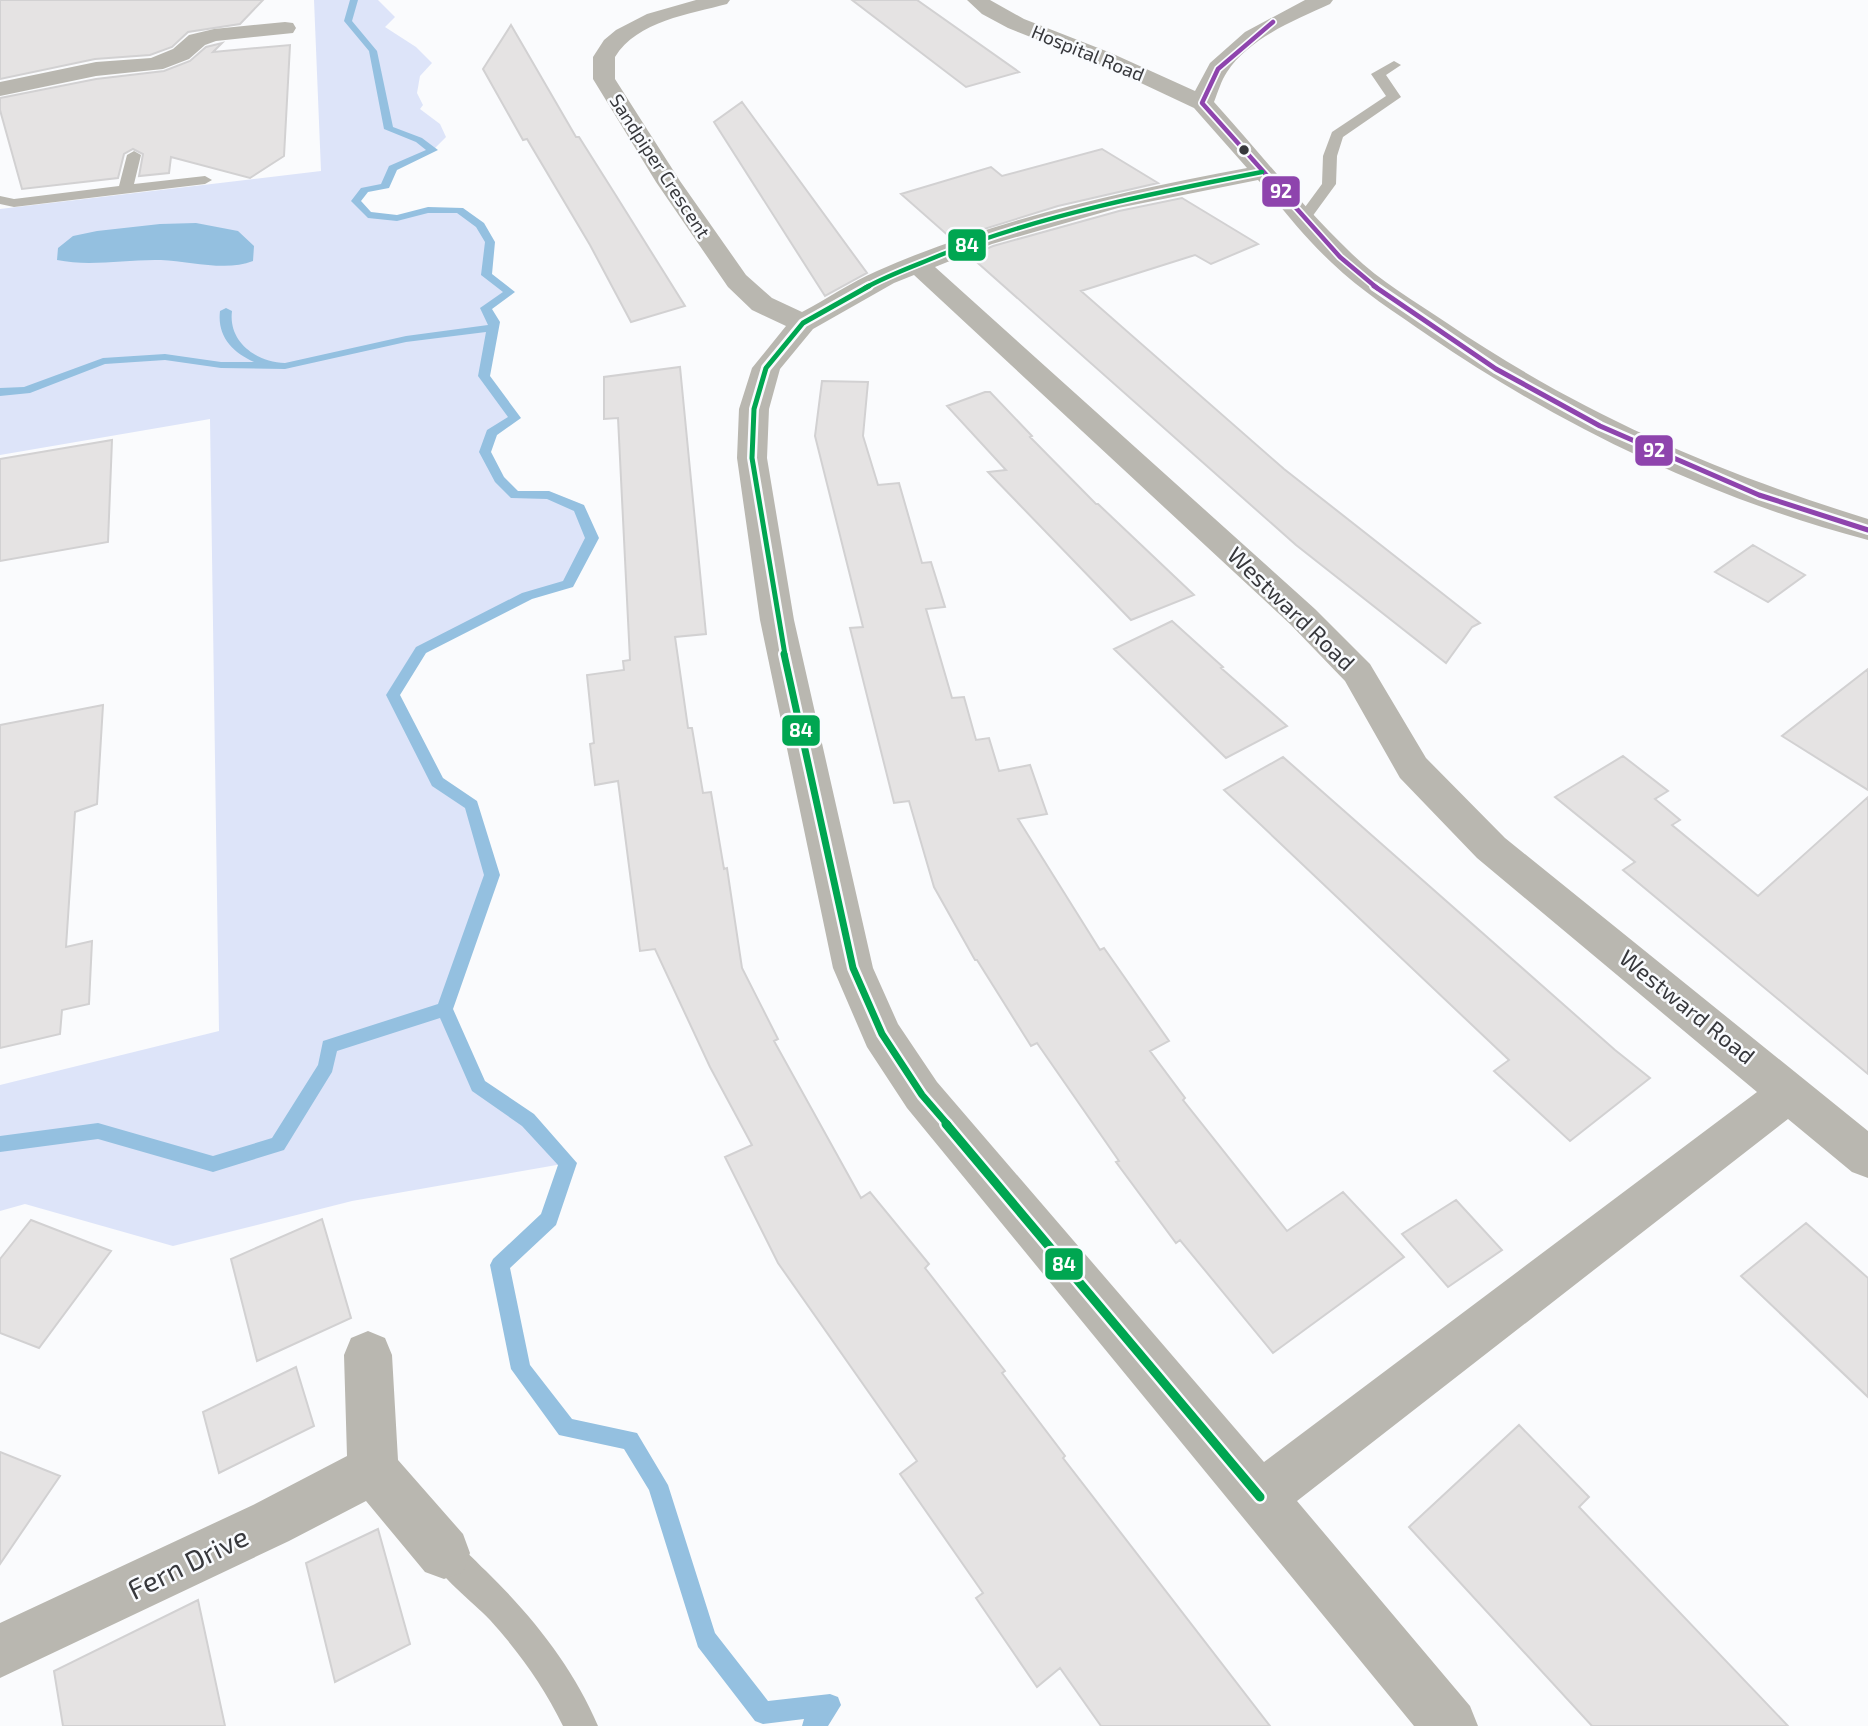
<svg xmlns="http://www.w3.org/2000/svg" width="1868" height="1726" viewBox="0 0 1868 1726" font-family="'Exo 2',sans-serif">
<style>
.green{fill:#dde4f9}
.water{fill:#94c0e0}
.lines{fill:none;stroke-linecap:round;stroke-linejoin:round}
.stream{fill:#94c0e0;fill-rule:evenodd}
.building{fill:#e5e3e3;stroke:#d2d1d2;stroke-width:2}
.service{fill:#b9b7b0;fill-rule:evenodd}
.minor{fill:#b9b7b0;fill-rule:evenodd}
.bus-1-far1-casing{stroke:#f9fbfe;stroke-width:8}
.bus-1-casing{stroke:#f9fbfe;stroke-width:10}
.bus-2-far3-casing{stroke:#f9fbfe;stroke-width:8}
.bus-2-far2-casing{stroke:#f9fbfe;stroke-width:10}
.bus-2-far1-casing{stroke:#f9fbfe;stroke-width:12}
.bus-2-casing{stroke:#f9fbfe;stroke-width:14}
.bus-1-far1{stroke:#8e44ad;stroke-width:4.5}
.bus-1{stroke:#8e44ad;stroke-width:5}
.bus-2-far3{stroke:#00a651;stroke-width:4.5}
.bus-2-far2{stroke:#00a651;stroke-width:5}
.bus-2-far1{stroke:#00a651;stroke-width:7}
.bus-2{stroke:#00a651;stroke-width:9}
.bus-dot{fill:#37383c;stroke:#f9fbfe;stroke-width:2.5}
.labels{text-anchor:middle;stroke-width:5;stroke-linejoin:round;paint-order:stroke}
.far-street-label{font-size:19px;fill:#37383c;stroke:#f9fbfe}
.street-label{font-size:23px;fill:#37383c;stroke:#f9fbfe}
.near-street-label{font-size:28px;fill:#37383c;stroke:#f9fbfe}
.line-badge{stroke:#f9fbfe;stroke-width:2.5}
.badge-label{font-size:19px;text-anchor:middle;font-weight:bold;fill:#fff}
</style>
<rect width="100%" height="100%" fill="#fafbfd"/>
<path class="green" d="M 314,0 L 378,0 L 395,17 L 385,27 L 416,47 L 432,63 L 420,76 L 417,93 L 423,105 L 420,109 L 440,124 L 446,137 L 433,150 L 393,168 L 385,186 L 365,190 L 357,201 L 369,215 L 397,218 L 428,210 L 459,210 L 480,225 L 490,242 L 486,275 L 510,292 L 486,308 L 492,320 L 484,374 L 515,418 L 491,433 L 485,453 L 499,479 L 515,495 L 549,495 L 579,508 L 592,538 L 568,584 L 527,596 L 421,650 L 393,695 L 437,782 L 472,805 L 480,820 L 492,875 L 445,1009 L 478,1085 L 519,1114 L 568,1163 L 352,1201 L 173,1246 L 25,1204 L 0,1211 L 0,1085 L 219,1031 L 210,419 L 0,455 L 0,209 L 321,171 Z"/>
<path class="water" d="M 196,223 L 238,231 L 254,246 L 253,261 C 226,272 190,261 161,260 C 126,259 91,267 57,260 L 58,248 L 73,236 L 97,231 L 160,224 Z"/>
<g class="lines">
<path class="stream" d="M 350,0 L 358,0 L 352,21 L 377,51 L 393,127 L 422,138 L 438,150 L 397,170 L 389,188 L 368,192 L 361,201 L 371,212 L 397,215 L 428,207 L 463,208 L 484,223 L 495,242 L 492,274 L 515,292 L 492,309 L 500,322 L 490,376 L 521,418 L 497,435 L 491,452 L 504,477 L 518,491 L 549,491 L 584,505 L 599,538 L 573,587 L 532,599 L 426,653 L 400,695 L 443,778 L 477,801 L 500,875 L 453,1009 L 485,1081 L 534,1114 L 577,1163 L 556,1225 L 510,1268 L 530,1365 L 572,1419 L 637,1433 L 668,1485 L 715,1633 L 768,1701 L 830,1694 L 838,1697 L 841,1705 L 828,1726 L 802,1726 L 804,1719 L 763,1724 L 755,1721 L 698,1647 L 649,1490 L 624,1449 L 559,1435 L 511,1369 L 490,1265 L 493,1259 L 541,1214 L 558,1165 L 522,1126 L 472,1091 L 440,1018 L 337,1051 L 332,1072 L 284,1150 L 213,1172 L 98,1139 L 0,1152 L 0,1136 L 98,1123 L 213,1156 L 272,1138 L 318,1065 L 323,1041 L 438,1004 L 484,875 L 465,808 L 432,786 L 386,695 L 416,647 L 522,593 L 563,581 L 585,538 L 574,511 L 547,499 L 511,498 L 495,482 L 479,452 L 487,430 L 508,417 L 478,376 L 486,332 L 406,342 L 285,369 L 221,368 L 165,360 L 105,364 L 30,393 L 0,396 L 0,388 L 24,387 L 103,358 L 165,354 L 221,362 L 254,362 C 232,352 217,336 220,311 L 226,308 L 232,311 C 228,342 256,362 285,363 L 406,336 L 488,325 L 480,308 L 503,292 L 481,275 L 485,242 L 476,227 L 457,213 L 428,213 L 397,221 L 368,218 L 351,201 L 361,188 L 381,184 L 389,166 L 426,150 L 416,142 L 384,129 L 369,51 L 344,21 Z"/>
</g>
<path class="building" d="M 0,0 L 263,0 L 240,24 L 188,32 L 172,47 L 150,55 L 95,59 L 0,79 Z
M 852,0 L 917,0 L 1019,72 L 966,87 Z
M 511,25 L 576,137 L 579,137 L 615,194 L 685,306 L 631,322 L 590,245 L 527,139 L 523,140 L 483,69 Z
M 222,43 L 213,52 L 290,45 L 284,156 L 250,178 L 171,157 L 169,173 L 139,176 L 143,154 L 133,149 L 124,154 L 118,178 L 22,189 L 0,110 L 0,98 L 96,79 L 164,71 L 190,61 L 206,47 Z
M 742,102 L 867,273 L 825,296 L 714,122 Z
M 1102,149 L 1158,183 L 1058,206 L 952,239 L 901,194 L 991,167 L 1002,176 Z
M 1182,198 L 1258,244 L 1211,264 L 1195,255 L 1081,291 L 1284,469 L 1480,623 L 1472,627 L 1446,663 L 1296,545 L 970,256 L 993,246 L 1119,211 Z
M 680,367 L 706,634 L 675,637 L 688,728 L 692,728 L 703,793 L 711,792 L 724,869 L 727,868 L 742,968 L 778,1039 L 774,1041 L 861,1198 L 870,1192 L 929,1264 L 925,1268 L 1005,1371 L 1002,1373 L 1065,1456 L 1063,1458 L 1270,1726 L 1101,1726 L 1060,1668 L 1037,1687 L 976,1598 L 983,1593 L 900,1474 L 917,1461 L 778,1263 L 725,1157 L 752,1145 L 710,1067 L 655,949 L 640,951 L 618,781 L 595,785 L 590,744 L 594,743 L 587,675 L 624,670 L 623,661 L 630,660 L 618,418 L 604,419 L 604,377 Z
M 822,381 L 868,382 L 863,436 L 878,485 L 899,483 L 922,563 L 931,562 L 945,607 L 926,609 L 952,698 L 964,697 L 976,740 L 989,738 L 999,771 L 1030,765 L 1047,814 L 1018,819 L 1100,950 L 1104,948 L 1169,1041 L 1150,1051 L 1185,1098 L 1183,1100 L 1287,1231 L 1343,1192 L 1404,1257 L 1273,1353 L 1180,1240 L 1176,1243 L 1116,1162 L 1119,1161 L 1037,1043 L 1031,1046 L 977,960 L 975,960 L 934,887 L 909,801 L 894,803 L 850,628 L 863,627 L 815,436 Z
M 985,392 L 990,392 L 1032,436 L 1030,437 L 1096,504 L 1098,504 L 1194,595 L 1131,620 L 988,472 L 1006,470 L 947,406 Z
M 112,440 L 108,542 L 0,561 L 0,459 Z
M 1753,545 L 1805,575 L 1768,602 L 1715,572 Z
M 1172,621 L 1223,667 L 1221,668 L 1287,726 L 1226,758 L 1114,649 Z
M 1868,669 L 1868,790 L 1782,736 Z
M 103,705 L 97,804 L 75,812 L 66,947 L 92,941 L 89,1004 L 62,1010 L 60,1034 L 0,1048 L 0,725 Z
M 1623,756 L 1668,791 L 1655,799 L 1680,820 L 1672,825 L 1758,896 L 1868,797 L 1868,1074 L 1623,870 L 1635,862 L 1555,797 Z
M 1283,757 L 1615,1050 L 1650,1078 L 1570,1141 L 1494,1071 L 1509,1060 L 1224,790 Z
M 1456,1200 L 1502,1250 L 1448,1287 L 1402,1234 Z
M 322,1219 L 351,1318 L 257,1361 L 231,1259 Z
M 31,1220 L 111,1251 L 39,1348 L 0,1333 L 0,1259 Z
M 1806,1223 L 1868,1278 L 1868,1397 L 1741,1276 Z
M 296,1367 L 314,1426 L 219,1473 L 203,1412 Z
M 1519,1425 L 1589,1497 L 1579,1507 L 1788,1726 L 1592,1726 L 1409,1527 Z
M 0,1452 L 60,1476 L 0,1564 Z
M 378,1529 L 410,1644 L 335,1682 L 306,1563 Z
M 198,1600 L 225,1726 L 63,1726 L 54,1671 Z"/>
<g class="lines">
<path class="service" d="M 1394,61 L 1401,65 L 1386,75 L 1401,97 L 1343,137 L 1337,156 L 1336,184 L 1309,221 L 1299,221 L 1297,218 L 1322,184 L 1323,156 L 1332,132 L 1386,96 L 1371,74 Z
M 134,151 L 141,155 L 134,184 L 205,176 L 212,180 L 205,184 L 14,207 L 0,204 L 0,196 L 14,199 L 119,186 L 127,155 Z
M 444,1537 C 461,1544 473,1559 486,1571 C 532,1616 573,1667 598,1726 L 563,1726 C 544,1687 519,1652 490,1620 C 472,1601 438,1576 428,1553 L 433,1542 Z"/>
<path class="minor" d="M 696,0 L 730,0 L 727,4 C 690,14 637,21 615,57 L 615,79 L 680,181 L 746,275 L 772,298 L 802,312 C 827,299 851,282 877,271 C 994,219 1121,192 1247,168 L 1194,108 L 1109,68 L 1008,28 L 982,14 L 967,0 L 990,0 L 1024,19 L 1111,53 L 1195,91 L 1210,63 L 1245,32 L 1305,0 L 1333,0 L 1330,4 C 1295,20 1249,38 1227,72 C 1221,81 1218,92 1214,102 C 1259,152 1301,205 1349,251 C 1378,280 1414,301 1447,323 C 1581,414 1714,471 1868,519 L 1868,540 C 1712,499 1562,427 1429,336 C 1396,313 1361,291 1332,263 C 1305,238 1282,208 1258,180 L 1118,208 L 992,244 L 935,267 L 1315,609 L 1370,664 L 1426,758 L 1505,838 L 1868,1131 L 1868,1178 L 1852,1172 L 1788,1119 L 1297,1501 L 1470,1706 L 1478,1726 L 1414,1726 L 907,1108 L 867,1047 L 833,968 L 760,620 L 737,458 L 739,409 L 752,368 L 786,326 L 752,310 L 728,287 L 656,182 L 593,79 L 593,57 L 604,40 L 616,30 L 647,14 ZM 914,275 L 1291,625 L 1345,681 L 1400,778 L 1477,858 L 1757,1092 L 1264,1462 L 937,1082 L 898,1024 L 873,968 L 794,620 L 767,458 L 769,409 L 780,369 L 813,329 L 894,283 Z
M 285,22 L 293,23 L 296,28 L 293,33 L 216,41 L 205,45 L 189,59 L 163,69 L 96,76 L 0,96 L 0,82 L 96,62 L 151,58 L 173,49 L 189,35 L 214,29 Z
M 368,1331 L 385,1338 L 392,1355 L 398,1460 L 463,1534 L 470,1553 L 463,1572 L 444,1579 L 425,1572 L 366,1501 L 289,1541 L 0,1678 L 0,1623 L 253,1505 L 347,1456 L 344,1355 L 351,1338 Z"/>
<g class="bus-1-far1-casing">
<path id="bus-1-far1" d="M 1273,22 L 1218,69 L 1202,103 L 1340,257 L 1377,288"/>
</g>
<g class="bus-1-casing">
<path id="bus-1" d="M 1374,286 L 1496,369 L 1600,426 L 1759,495 L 1868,530"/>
</g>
<g class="bus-2-far3-casing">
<path id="bus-2-far3" d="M 865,288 C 890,274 917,265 943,254 C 1046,214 1154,193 1262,172"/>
</g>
<g class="bus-2-far2-casing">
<path id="bus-2-far2" d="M 785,655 L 752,458 L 754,409 L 766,368 L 803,323 L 869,286"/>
</g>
<g class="bus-2-far1-casing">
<path id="bus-2-far1" d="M 784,654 L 853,968 L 882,1034 L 922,1095 L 948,1125"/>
</g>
<g class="bus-2-casing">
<path id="bus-2" d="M 946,1124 L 1260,1497"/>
</g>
<use href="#bus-1-far1" class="bus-1-far1"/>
<use href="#bus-1" class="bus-1"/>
<use href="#bus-2-far3" class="bus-2-far3"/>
<use href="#bus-2-far2" class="bus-2-far2"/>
<use href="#bus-2-far1" class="bus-2-far1"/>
<use href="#bus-2" class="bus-2"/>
</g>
<circle class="bus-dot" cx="1244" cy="150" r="6"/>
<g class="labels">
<g class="far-street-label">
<text transform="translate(1088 53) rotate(22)" y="7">Hospital Road</text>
<text transform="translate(660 166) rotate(57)" y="7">Sandpiper Crescent</text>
</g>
<g class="street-label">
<text transform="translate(1291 609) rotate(44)" y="8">Westward Road</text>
<text transform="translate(1687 1007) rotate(39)" y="8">Westward Road</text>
</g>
<g class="near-street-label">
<text transform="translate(188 1563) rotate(-26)" y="10">Fern Drive</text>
</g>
</g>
<g class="line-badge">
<rect x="1261" y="175" width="40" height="33" rx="7" fill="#8e44ad"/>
<rect x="947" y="228" width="40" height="34" rx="7" fill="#00a651"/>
<rect x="1634" y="434" width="40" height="33" rx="7" fill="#8e44ad"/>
<rect x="781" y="714" width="40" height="33" rx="7" fill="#00a651"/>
<rect x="1044" y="1247" width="40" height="34" rx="7" fill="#00a651"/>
</g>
<g class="badge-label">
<text x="1281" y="198">92</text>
<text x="967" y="252">84</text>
<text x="1654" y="457">92</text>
<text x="801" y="737">84</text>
<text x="1064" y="1271">84</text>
</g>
</svg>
